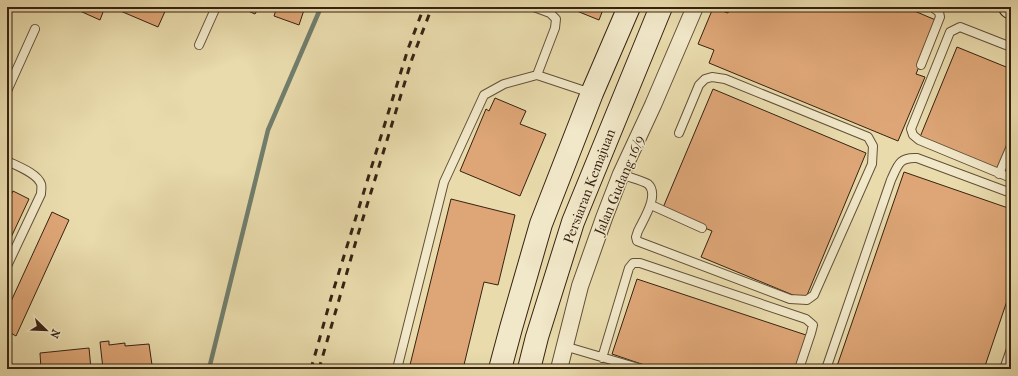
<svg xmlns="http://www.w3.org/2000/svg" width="1018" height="376" viewBox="0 0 1018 376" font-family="'IM FELL French Canon',serif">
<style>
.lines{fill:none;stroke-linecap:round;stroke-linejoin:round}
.stream{stroke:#707e6d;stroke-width:4.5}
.building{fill:#dea677;stroke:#362212}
.lane-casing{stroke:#635038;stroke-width:10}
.street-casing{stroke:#635038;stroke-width:18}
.secondary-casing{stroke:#362212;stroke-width:24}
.lane{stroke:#f1e8c9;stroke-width:8}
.street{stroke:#f1e8c9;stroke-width:16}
.secondary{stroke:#f1e8c9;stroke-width:22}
.rail{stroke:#362212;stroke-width:3;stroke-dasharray:7 7;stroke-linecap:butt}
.labels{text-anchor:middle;stroke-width:3;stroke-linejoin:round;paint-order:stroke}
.street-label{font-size:14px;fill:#362212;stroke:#f1e8c9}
</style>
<rect width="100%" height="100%" fill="#e9dbac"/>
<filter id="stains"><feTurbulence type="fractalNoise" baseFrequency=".005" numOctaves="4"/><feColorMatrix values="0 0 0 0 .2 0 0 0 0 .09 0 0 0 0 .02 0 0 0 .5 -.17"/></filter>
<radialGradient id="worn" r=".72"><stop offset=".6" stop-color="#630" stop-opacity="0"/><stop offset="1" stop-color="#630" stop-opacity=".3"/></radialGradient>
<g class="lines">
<path class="stream" d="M 209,369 L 268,130 L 321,7"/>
</g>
<path class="building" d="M 71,7 L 105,7 L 100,20 Z
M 111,7 L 167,7 L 158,27 Z
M 239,7 L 259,7 L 255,14 Z
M 277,7 L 305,7 L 299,25 L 274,16 Z
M 567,7 L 604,7 L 599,20 Z
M 730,7 L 905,7 L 938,21 L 916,74 L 925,77 L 898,141 L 709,63 L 714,50 L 698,44 L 713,8 L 728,13 Z
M 957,47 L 1011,69 L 1011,141 L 999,170 L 920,137 Z
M 713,89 L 866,153 L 805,300 L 701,257 L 712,231 L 662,210 Z
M 495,98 L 526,111 L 520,124 L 546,134 L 520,196 L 460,171 L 486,109 L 489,111 Z
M 904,172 L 1011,209 L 1011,289 L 984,369 L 836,369 Z
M 13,191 L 29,199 L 7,246 L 7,203 Z
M 451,199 L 515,215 L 498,285 L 484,282 L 463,369 L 409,369 Z
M 52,212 L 69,220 L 16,336 L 7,331 L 7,310 Z
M 637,279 L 809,336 L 798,369 L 656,369 L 612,354 Z
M 109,341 L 109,345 L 125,343 L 125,346 L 149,344 L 152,365 L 144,366 L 144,369 L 103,369 L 100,342 Z
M 89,348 L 91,369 L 41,369 L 40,353 Z"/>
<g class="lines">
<g class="lane-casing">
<path id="lane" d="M 534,7 L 550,13 L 556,19 L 555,28 L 537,75
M 199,45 L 216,7
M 1011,47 L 960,27 L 950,32 L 911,129 L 913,135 L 919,140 L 1011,178
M 921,65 L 940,17 L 939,12 L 932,7
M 7,91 L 35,29
M 7,161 C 17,166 37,173 41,184 C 42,187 41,191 41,194 L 7,266
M 621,174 C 628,177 644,181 648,184 C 660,195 643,220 638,231 L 636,237 L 637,241 L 790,299 L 807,300 L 814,295 L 872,164 L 873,146 L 868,137 L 725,79 L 712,77 L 705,79 L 699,85 L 679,133
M 999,174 L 1011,146
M 651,205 L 702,228
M 564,346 L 642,369
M 602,358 L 629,268 L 633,263 L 640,263 L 806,319 L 813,325 L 811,333 L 799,369
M 397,369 L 444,182 L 484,95 L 504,84 L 537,75 L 591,93
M 826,369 L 891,180 C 898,165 899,157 917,158 L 1011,193
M 1004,369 L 1011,349"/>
</g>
<g class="street-casing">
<path id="street" d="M 559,369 L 580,286 L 604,218 L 621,174 L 653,105 L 695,7"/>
</g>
<g class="secondary-casing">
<path id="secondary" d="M 1010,7 L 1011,7
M 500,369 L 511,328 L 541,224 L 592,93 L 629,7
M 529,369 L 537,337 L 573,222 L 661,7"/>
</g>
<use href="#lane" class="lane"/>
<use href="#street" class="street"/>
<use href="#secondary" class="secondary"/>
<path class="rail" d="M 311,369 L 331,298 L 408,49 L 424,7
M 319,369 L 356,241 L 412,59 L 432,7"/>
</g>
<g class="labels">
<g class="street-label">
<text transform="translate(619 185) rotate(-67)" y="5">Jalan Gudang 16/9</text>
<text transform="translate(589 186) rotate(-69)" y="5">Persiaran Kemajuan</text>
</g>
</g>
<rect width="1018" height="376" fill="none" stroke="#e9dbac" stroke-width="24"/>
<rect x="8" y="8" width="1002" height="360" fill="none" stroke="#362212" stroke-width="2"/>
<rect x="12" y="12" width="994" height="352" fill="none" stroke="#362212"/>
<g transform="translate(46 330) rotate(113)" stroke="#f1e8c9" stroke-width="3" paint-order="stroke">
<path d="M0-3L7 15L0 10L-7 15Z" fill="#362212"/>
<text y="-6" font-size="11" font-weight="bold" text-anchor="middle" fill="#362212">N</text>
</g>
<rect width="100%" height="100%" filter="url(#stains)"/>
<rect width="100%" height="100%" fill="url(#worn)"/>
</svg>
